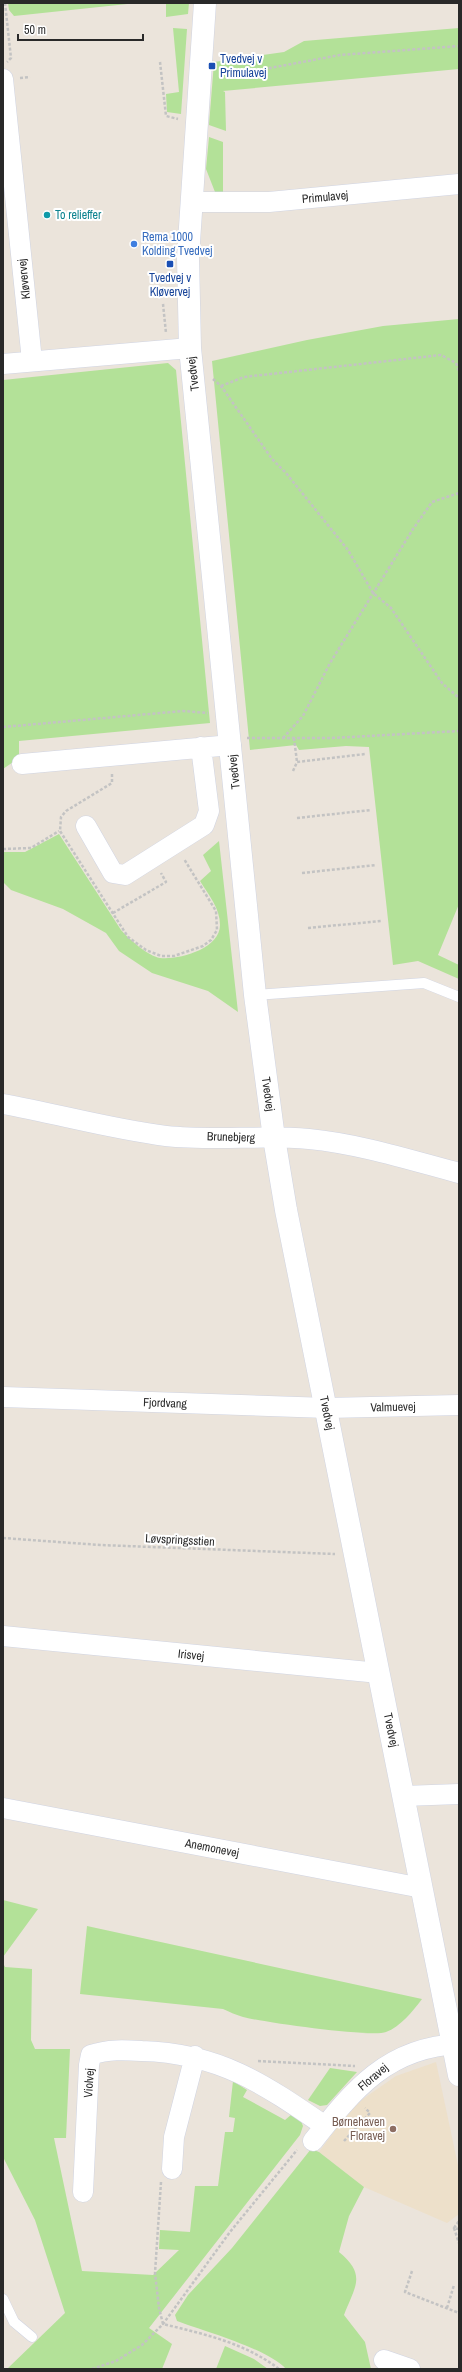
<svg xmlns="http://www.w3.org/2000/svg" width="462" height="2372" viewBox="0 0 462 2372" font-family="'Archivo Narrow',sans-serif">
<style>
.education{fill:#ede0ca}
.green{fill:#b3e198}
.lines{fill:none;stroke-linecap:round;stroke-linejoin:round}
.lane-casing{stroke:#d0d4e2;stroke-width:11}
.street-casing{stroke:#d0d4e2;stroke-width:21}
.secondary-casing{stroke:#d0d4e2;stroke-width:23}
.path{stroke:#c3c3c3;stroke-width:2.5;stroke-dasharray:3 2;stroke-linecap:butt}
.lane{stroke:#fff;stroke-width:10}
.street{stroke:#fff;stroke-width:20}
.secondary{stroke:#fff;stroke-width:22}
.transit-dot{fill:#1a4fb4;stroke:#fff;stroke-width:1.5}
.culture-dot{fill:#0f9aa8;stroke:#fff;stroke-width:1.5}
.shop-dot{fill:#3f7fe0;stroke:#fff;stroke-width:1.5}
.education-dot{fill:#8d6e63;stroke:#fff;stroke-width:1.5}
.labels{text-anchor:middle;stroke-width:4;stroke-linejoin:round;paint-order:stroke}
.transit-label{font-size:12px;fill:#164399;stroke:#fff;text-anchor:start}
.street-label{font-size:12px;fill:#292929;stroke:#fff}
.culture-label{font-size:12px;fill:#0d838f;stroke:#fff;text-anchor:start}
.shop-label{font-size:12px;fill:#366cbe;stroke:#fff;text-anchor:start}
.education-label{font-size:12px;fill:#785e54;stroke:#fff;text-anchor:end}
</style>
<rect width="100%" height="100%" fill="#ebe4db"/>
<path class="education" d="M 436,2062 L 459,2170 L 459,2214 L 447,2223 L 364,2187 L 319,2152 L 353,2106 L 396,2076 Z"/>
<path class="green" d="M 8,3 L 137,3 L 14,16 L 9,10 Z
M 166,3 L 189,3 L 188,14 L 166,17 Z
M 173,28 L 187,29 L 181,114 L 167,112 L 166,94 L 179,92 Z
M 459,28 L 459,69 L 223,91 L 225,92 L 226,131 L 209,125 L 214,62 L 284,52 L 304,41 Z
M 209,137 L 223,142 L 223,192 L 215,192 L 206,169 Z
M 459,319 L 459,904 L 438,955 L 459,965 L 459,979 L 418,961 L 393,965 L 369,747 L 346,746 L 299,750 L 296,745 L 250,750 L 212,361 L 307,340 L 383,326 Z
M 168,363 L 176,370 L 210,723 L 19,741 L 19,758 L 3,769 L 3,380 Z
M 59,834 L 121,930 C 129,939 148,956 160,958 C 179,960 220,949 220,925 C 220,908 208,894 200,881 L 211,871 L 203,855 L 219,841 L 238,1012 L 208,991 L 152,973 L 119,951 L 106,933 L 63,909 L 11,890 L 3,882 L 3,852 L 25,852 Z
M 3,1900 L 38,1909 L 3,1957 Z
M 87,1926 L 422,1999 C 413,2011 400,2027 386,2032 C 373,2038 261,2022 243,2017 C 236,2015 230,2012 223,2009 L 80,1994 Z
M 3,1963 L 5,1967 L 32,1969 L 31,2040 L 35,2049 L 70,2049 L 66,2138 L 54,2138 L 82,2271 L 153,2275 L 179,2250 L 159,2249 L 160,2230 L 190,2232 L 195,2186 L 218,2186 L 225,2132 L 233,2132 L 235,2118 L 229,2117 L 233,2081 L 247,2090 L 243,2097 L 285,2120 L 292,2114 L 300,2119 L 303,2126 L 300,2135 L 149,2328 L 172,2344 L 162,2369 L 7,2369 L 65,2313 L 35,2220 L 3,2157 Z
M 330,2068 L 357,2072 L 327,2105 L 320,2106 L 308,2100 Z
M 311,2149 L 319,2152 L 364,2187 L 349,2216 L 339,2252 C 367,2275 355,2286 344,2315 L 365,2342 L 371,2369 L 286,2369 C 268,2349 204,2331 177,2321 L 175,2315 L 188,2295 L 232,2248 Z
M 225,2346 L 254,2359 L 268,2369 L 216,2369 Z"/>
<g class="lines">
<g class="lane-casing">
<path id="lane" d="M 255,995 L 424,983 L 459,997
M 3,2299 L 14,2322 L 32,2337"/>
</g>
<g class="street-casing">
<path id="street" d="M 3,79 L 32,361
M 192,202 L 269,202 L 459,184
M 3,364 L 190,348
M 22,764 L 231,745
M 86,826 L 113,873 L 125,875 L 204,825 L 209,811 L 201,747
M 3,1104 C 58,1114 111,1129 166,1136 C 213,1141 262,1135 309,1139 C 360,1144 410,1160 459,1173
M 3,1397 L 327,1408 L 459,1405
M 3,1636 L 379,1673
M 404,1796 L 459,1794
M 3,1808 L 422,1888
M 313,2141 C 354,2089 388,2047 459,2044
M 172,2169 L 174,2137 L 195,2056
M 83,2192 L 89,2065 L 91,2055 C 108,2049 125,2050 142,2051 C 219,2053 264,2084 325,2126
M 384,2360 L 410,2369"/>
</g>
<g class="secondary-casing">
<path id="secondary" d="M 205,3 L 188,257 L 190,348 L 255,995 L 274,1138 L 286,1210 L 459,2075"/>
</g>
<path class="path" d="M 5,3 L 11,58 L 7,62
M 160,62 L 166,116 L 178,119
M 219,73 L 254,71 L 340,55 L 459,46
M 20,78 L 30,77
M 163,304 L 166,333
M 213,379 L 221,386 L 272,459 L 286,473 L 348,550 L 373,593 L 391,608 L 442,683 L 459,698
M 221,386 L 244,377 L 441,355 L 456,363 L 459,371
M 3,727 L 183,711 L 208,713
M 247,738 L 332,738 L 459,731
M 283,738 L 303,716 L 330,663 L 413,529 L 432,502 L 459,493
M 294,738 L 297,762
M 293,771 L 297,762 L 365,754
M 112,774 L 112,783 L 66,811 L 61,817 L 60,831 L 128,937 L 146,950 L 161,956 L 174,956 L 203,946 L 211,940 L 217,930 L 216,911 L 184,859
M 297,818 L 371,810
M 3,849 L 31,848 L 59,831
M 302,873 L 376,865
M 113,913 L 166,882 L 161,873
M 308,928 L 381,921
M 3,1538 L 100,1545 L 335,1554
M 258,2061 L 355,2066
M 344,2141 L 370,2113 L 365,2108
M 161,2182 L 155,2273 L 159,2308 L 163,2324 C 204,2334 245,2343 279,2369
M 454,2228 L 459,2221
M 459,2229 L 454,2228 L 459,2243
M 412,2271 L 405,2292 L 459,2313
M 447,2308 L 454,2285
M 92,2369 L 116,2361 L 142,2345 L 163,2324 L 230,2232 L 297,2150"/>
<use href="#lane" class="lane"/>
<use href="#street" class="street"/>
<use href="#secondary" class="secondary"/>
</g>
<g class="transit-dot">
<rect x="208" y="62" width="8" height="8" rx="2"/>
<rect x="166" y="260" width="8" height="8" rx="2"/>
</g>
<circle class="culture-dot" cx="47" cy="215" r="4"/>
<circle class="shop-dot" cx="134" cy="244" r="4"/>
<circle class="education-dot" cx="393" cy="2129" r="4"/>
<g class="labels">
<g class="transit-label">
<text x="220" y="63">Tvedvej v<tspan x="220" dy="14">Primulavej</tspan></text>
<text x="170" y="282" text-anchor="middle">Tvedvej v<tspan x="170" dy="14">Kløvervej</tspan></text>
</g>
<g class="street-label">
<text transform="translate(325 197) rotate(-5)" y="4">Primulavej</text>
<text transform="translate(24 279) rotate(-96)" y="4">Kløvervej</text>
<text transform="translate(193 374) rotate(-97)" y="4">Tvedvej</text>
<text transform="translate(234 772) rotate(-96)" y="4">Tvedvej</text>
<text transform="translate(268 1094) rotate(82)" y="4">Tvedvej</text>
<text transform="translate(231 1137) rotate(2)" y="4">Brunebjerg</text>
<text transform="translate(165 1403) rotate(2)" y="4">Fjordvang</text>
<text transform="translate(393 1407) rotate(-1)" y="4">Valmuevej</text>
<text transform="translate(327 1413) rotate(79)" y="4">Tvedvej</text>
<text transform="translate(180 1540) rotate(3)" y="4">Løvspringsstien</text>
<text transform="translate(191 1655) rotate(6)" y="4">Irisvej</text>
<text transform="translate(391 1730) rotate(79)" y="4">Tvedvej</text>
<text transform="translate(212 1848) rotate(11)" y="4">Anemonevej</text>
<text transform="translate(373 2077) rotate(-40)" y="4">Floravej</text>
<text transform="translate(89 2083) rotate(-86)" y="4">Violvej</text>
</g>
<g class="culture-label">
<text x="55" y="219">To relieffer</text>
</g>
<g class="shop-label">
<text x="142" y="241">Rema 1000<tspan x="142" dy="14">Kolding Tvedvej</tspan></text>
</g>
<g class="education-label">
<text x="385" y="2126">Børnehaven<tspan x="385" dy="14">Floravej</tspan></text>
</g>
</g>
<rect width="462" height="2372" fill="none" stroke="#292929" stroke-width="8"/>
<path d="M18 34v6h125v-6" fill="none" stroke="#292929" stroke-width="2"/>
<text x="24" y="34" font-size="12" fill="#292929" stroke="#ffffff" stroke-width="3" paint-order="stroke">50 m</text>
</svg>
